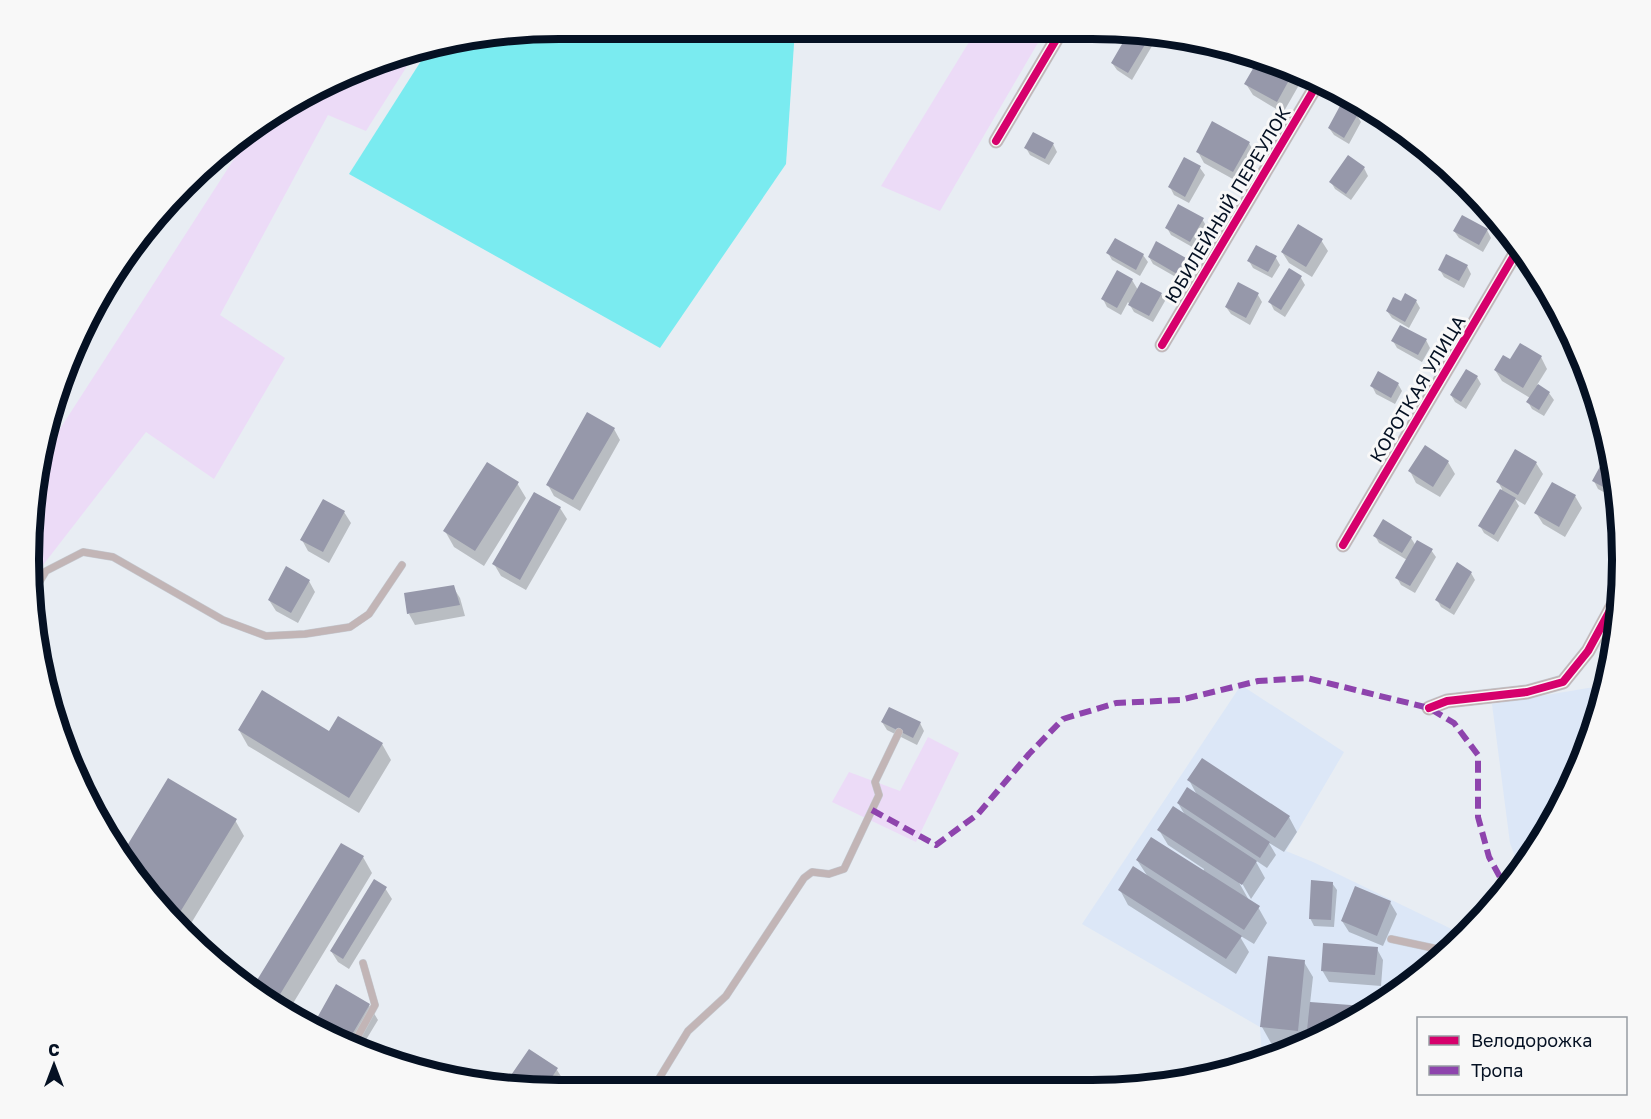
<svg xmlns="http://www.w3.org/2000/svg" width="1651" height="1119" viewBox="0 0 1651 1119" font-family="'Golos Text',sans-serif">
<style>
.built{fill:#dce7f7}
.green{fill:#ecdbf7}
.water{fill:#7aebf0}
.shadow{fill:#0003}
.building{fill:#9698aa}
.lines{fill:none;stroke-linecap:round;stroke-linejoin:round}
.service-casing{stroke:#c5cad1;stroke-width:8}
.minor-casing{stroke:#c5cad1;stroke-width:15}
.service{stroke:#c2b5b6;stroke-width:7}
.minor{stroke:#c2b5b6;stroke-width:14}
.quiet{stroke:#8e44ad;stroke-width:6;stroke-dasharray:12 6;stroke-linecap:butt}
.cycleway-casing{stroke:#f8f8f8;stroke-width:11}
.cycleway{stroke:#d6006c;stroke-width:8}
.labels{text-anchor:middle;stroke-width:6;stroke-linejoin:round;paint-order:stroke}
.street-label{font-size:18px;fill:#051123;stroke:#f8f8f8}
.rim{fill:none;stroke:#051123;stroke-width:8}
</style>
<rect width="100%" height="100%" fill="#e8edf3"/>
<path class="built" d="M 1241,685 L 1344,752 L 1286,851 L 1313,862 L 1466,936 L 1387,1001 L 1295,1050 L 1262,1060 L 1260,1027 L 1082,924 Z
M 1606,685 L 1582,762 L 1533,854 L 1520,870 L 1510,843 L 1492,704 Z"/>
<path class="green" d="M 977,29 L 1046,29 L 940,211 L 881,186 Z
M 416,52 L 366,131 L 328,115 L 220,315 L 285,358 L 214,479 L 146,432 L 33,578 L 30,524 L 47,449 L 254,128 L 264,118 L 389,57 Z
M 928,737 L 959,753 L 916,842 L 832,802 L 849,772 L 900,791 Z"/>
<path class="water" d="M 560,28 L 795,29 L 786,164 L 660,348 L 349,174 L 428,50 Z"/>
<path class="shadow" d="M 1192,38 L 1195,39 L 1211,44 L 1209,49 Z
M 1148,39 L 1152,46 L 1132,80 L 1117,70 L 1112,63 Z
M 1259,61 L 1281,68 L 1292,74 L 1299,85 L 1283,113 L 1253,95 L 1246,84 Z
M 1343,95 L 1379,121 L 1378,124 L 1354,110 L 1361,122 L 1349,144 L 1334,135 L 1329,128 L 1352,112 Z
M 1249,143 L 1255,154 L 1240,183 L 1204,163 L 1198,152 Z
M 1053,144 L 1057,152 L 1049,165 L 1030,155 L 1026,148 Z
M 1185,159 L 1200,168 L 1205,175 L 1189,203 L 1174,195 L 1170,187 Z
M 1364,168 L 1368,176 L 1351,200 L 1335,189 L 1331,182 Z
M 1202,219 L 1207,227 L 1194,248 L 1171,235 L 1167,228 Z
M 1487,230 L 1491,238 L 1483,252 L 1459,238 L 1454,231 Z
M 1321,240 L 1328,251 L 1312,277 L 1289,263 L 1282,252 Z
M 1108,253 L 1143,255 L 1148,262 L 1140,276 L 1112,260 Z
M 1149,257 L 1185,259 L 1189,266 L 1181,280 L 1153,264 Z
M 1276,258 L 1280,265 L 1272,278 L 1253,268 L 1249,261 Z
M 1467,266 L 1471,274 L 1464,288 L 1444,277 L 1440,270 Z
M 1290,270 L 1301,278 L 1305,285 L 1285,317 L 1274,310 L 1270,302 Z
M 1132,280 L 1138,290 L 1161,294 L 1165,301 L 1153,322 L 1134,312 L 1128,302 L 1121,315 L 1107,307 L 1103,299 Z
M 1258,295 L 1262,302 L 1250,325 L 1231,314 L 1226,307 Z
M 1416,301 L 1420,308 L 1409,328 L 1392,318 L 1387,311 L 1401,303 Z
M 1426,340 L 1430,348 L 1422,362 L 1397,348 L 1393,341 Z
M 1541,357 L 1547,369 L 1537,385 L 1549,393 L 1554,400 L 1544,416 L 1532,409 L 1528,402 L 1530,398 L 1502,381 L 1495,370 L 1511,361 Z
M 1477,377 L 1481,384 L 1466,409 L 1455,402 L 1451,395 Z
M 1398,384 L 1402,391 L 1395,404 L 1376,394 L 1372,386 Z
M 614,429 L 620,440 L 580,511 L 554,496 L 548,485 Z
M 1610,452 L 1612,456 L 1615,488 L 1611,496 L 1598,489 L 1594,481 Z
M 1448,462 L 1455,474 L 1440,497 L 1416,483 L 1410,471 Z
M 1536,463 L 1543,474 L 1525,505 L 1515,499 L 1519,506 L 1498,542 L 1484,533 L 1480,526 L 1502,489 L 1498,482 Z
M 517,483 L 526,498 L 484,566 L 454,547 L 445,531 Z
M 1575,496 L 1582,508 L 1565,537 L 1543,524 L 1536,513 Z
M 560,508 L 567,519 L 526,590 L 501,576 L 494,564 Z
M 344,512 L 351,523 L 329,563 L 308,551 L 302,540 Z
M 1375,536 L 1411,538 L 1416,546 L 1431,550 L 1436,557 L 1415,593 L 1401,585 L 1397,578 L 1407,560 L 1379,543 Z
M 1471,573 L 1475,580 L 1454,615 L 1441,607 L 1437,600 Z
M 309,581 L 315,592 L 298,623 L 276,611 L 269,600 Z
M 453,587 L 460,598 L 465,616 L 415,625 L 409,614 Z
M 882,722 L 920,723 L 924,731 L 917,745 L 887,730 Z
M 239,730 L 330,733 L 382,744 L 391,760 L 359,813 L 248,746 Z
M 168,780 L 235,820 L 244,836 L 184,935 L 123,855 Z
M 1189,780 L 1289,817 L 1297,832 L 1284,852 L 1269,843 L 1276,855 L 1267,868 L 1255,860 L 1265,878 L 1251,899 L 1239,878 L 1237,879 L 1250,902 L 1258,907 L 1267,923 L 1254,944 L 1239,935 L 1249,952 L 1236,974 L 1128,905 L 1120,890 L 1148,877 L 1137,860 L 1203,872 L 1204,869 L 1168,845 L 1159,830 L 1186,817 L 1178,803 L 1198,797 Z
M 342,845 L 363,857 L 372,873 L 289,1010 L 255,986 Z
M 1332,883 L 1337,890 L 1334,927 L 1314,926 L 1310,918 Z
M 385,888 L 392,899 L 349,969 L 338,962 L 331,951 Z
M 1390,902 L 1397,914 L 1383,946 L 1349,932 L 1342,921 Z
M 1377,949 L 1383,960 L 1381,986 L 1329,982 L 1322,970 Z
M 1304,962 L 1313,977 L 1310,1004 L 1363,1008 L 1366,1012 L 1315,1039 L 1308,1028 L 1306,1044 L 1302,1046 L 1271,1043 L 1262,1027 Z
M 369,1005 L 378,1020 L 361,1048 L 324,1036 Z
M 557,1070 L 564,1081 L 557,1090 L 511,1086 L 509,1081 Z"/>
<path class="building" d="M 1129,32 L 1142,33 L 1149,38 L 1128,73 L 1111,63 Z
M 1258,60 L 1293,73 L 1277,102 L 1244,84 Z
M 1341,104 L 1358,114 L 1344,138 L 1328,128 Z
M 1212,121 L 1250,142 L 1233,172 L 1196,152 Z
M 1033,132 L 1054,143 L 1045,159 L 1024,148 Z
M 1348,155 L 1365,167 L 1346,194 L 1329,182 Z
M 1184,157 L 1201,166 L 1185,197 L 1168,187 Z
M 1178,204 L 1204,218 L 1190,242 L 1165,228 Z
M 1462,215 L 1488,229 L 1479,245 L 1453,231 Z
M 1298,224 L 1323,239 L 1306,267 L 1281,252 Z
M 1115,238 L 1144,254 L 1136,270 L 1106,253 Z
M 1156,241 L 1186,258 L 1177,274 L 1148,257 Z
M 1256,245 L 1277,256 L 1268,272 L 1247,261 Z
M 1446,254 L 1468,265 L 1459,281 L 1438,270 Z
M 1289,268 L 1302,276 L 1281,310 L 1268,302 Z
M 1117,270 L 1133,279 L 1117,308 L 1101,299 Z
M 1141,282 L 1162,293 L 1149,316 L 1128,305 Z
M 1238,282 L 1259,293 L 1246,318 L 1225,307 Z
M 1405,293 L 1417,300 L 1405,322 L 1386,311 L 1393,297 L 1401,301 Z
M 1400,325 L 1427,339 L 1418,355 L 1391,341 Z
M 1520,343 L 1542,356 L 1523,388 L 1494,370 L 1503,355 L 1510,359 Z
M 1466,369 L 1478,376 L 1461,402 L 1450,395 Z
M 1378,371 L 1399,383 L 1391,398 L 1370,386 Z
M 1538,384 L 1550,392 L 1539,410 L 1526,402 Z
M 587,412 L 615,428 L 573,500 L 546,485 Z
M 1425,445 L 1449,461 L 1433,487 L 1408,471 Z
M 1515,449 L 1537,462 L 1518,495 L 1496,482 Z
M 1609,450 L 1612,456 L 1614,476 L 1607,489 L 1592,481 Z
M 487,462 L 519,482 L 475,551 L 443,531 Z
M 1552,482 L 1576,495 L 1559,527 L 1534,513 Z
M 1500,489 L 1516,498 L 1494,535 L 1478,526 Z
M 534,492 L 561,507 L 520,580 L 492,564 Z
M 323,499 L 345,511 L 323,552 L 300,540 Z
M 1383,519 L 1412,537 L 1402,553 L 1373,536 Z
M 1417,540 L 1433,549 L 1410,586 L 1395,578 Z
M 1457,562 L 1472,572 L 1450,609 L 1435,600 Z
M 286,566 L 310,580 L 291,613 L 268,600 Z
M 454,585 L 460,605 L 407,614 L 404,593 Z
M 262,690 L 329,731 L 338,716 L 383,743 L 349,798 L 238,730 Z
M 889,707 L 921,722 L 913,738 L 881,722 Z
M 1202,758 L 1290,816 L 1275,838 L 1187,780 Z
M 168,778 L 237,819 L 174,922 L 122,854 Z
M 1187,787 L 1270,842 L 1260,858 L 1177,803 Z
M 1173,806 L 1257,861 L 1242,885 L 1157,830 Z
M 1151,837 L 1260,906 L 1244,930 L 1136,860 Z
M 341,843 L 364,856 L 276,1001 L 254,985 Z
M 1133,866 L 1242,936 L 1226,959 L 1118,890 Z
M 374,879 L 387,887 L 343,959 L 330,951 Z
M 1311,880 L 1333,882 L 1331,920 L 1309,919 Z
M 1355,886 L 1391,901 L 1377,936 L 1341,921 Z
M 1323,943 L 1378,947 L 1375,975 L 1321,971 Z
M 1268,956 L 1305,960 L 1298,1031 L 1260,1027 Z
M 336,984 L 370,1004 L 347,1043 L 324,1036 L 312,1027 Z
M 1377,996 L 1391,998 L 1376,1007 Z
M 1310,1002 L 1364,1006 L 1364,1013 L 1329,1032 L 1307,1030 Z
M 529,1049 L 558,1068 L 544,1089 L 514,1086 L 507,1081 Z"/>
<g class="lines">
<g class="service-casing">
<path id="service" d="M 34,591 L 46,571 L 83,552 L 113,557 L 223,620 L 266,636 L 305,634 L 350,627 L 369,614 L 402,565
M 1391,939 L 1447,951
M 353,1045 L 375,1005 L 363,963
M 652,1090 L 688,1031 L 726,996 L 804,878 L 812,872 L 829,874 L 844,869 L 879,795 L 875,782 L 899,732"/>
</g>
<g class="minor-casing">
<path id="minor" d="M 996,141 L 1063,28
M 1162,345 L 1319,81
M 1343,545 L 1519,247
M 1429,708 L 1447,701 L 1527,692 L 1563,682 L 1588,651 L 1619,594"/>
</g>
<use href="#service" class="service"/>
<use href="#minor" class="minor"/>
<path class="quiet" d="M 872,810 L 936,845 L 978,814 L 1029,754 L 1063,719 L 1116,703 L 1180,700 L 1258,681 L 1307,678 L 1429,708 L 1454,723 L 1478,755 L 1478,817 L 1489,857 L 1506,888"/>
<g class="cycleway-casing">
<path id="cycleway" d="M 996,141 L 1063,28
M 1162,345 L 1319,81
M 1343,545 L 1519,247
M 1429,708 L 1447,701 L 1527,692 L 1563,682 L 1588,651 L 1619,594"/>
</g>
<use href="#cycleway" class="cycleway"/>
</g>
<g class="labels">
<g class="street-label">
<text transform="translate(1228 205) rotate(-59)" y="6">ЮБИЛЕЙНЫЙ ПЕРЕУЛОК</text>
<text transform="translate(1418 389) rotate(-59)" y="6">КОРОТКАЯ УЛИЦА</text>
</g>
</g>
<path d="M0 0H1651V1119H0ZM559 39H1092A520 520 0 0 1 1612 559V560A520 520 0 0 1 1092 1080H559A520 520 0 0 1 39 560V559A520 520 0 0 1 559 39Z" fill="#f8f8f8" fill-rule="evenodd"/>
<path class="rim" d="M559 39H1092A520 520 0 0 1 1612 559V560A520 520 0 0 1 1092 1080H559A520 520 0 0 1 39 560V559A520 520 0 0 1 559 39Z"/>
<rect x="1417" y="1017" width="210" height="78" fill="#f8f8f8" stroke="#979ca3" stroke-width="1.5"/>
<rect x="1429" y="1036" width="30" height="9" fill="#d6006c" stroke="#979ca3" stroke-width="1.5"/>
<text x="1471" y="1047" font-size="18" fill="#051123">Велодорожка</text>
<rect x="1429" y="1066" width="30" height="9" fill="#8e44ad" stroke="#979ca3" stroke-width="1.5"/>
<text x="1471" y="1077" font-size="18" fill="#051123">Тропа</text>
<g transform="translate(54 1065)" stroke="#f8f8f8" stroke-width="4.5" paint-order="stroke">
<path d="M0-4.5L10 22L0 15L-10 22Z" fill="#051123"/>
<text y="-9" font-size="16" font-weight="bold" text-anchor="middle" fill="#051123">С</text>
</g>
</svg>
